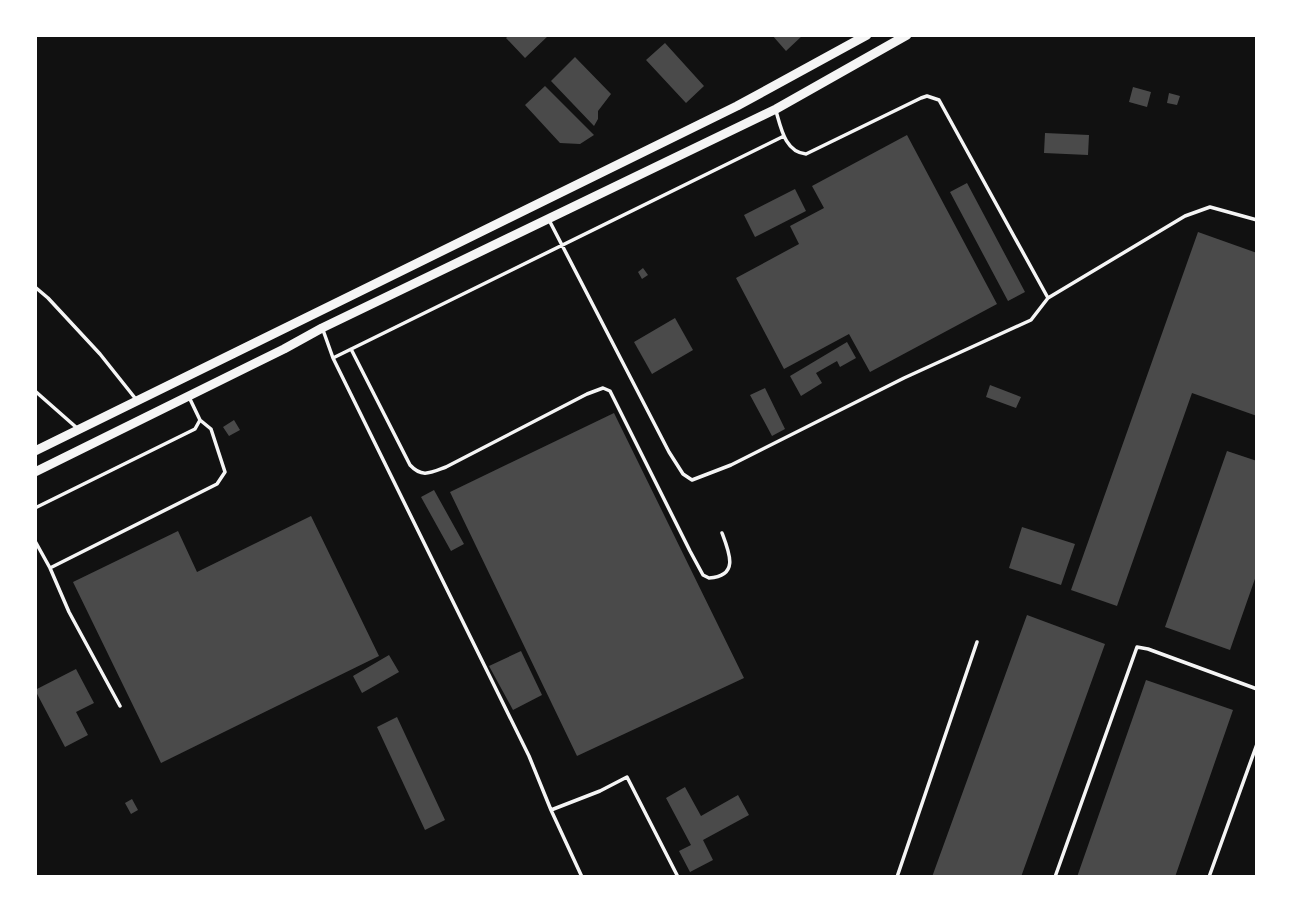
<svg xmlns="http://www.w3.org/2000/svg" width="1292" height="912" viewBox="0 0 1292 912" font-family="Poppins,sans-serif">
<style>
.building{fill:#4a4a4a}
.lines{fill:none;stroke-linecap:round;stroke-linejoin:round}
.service{stroke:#f5f5f5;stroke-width:3.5}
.secondary{stroke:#f5f5f5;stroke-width:9}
</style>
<rect width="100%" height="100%" fill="#111"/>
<path class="building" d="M 509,35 L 549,35 L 525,58 L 506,38 Z
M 772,35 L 803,35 L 786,51 Z
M 665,43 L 704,86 L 686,103 L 646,60 Z
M 575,57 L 611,94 L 598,111 L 598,119 L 594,126 L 551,81 Z
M 545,86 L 594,135 L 580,144 L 560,143 L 525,105 Z
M 1133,87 L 1151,92 L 1147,107 L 1129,102 Z
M 1169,93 L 1180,96 L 1177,105 L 1167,103 Z
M 1045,133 L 1089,135 L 1088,155 L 1044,153 Z
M 907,135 L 997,304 L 870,372 L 849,334 L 784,369 L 736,278 L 799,244 L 790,226 L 824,208 L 812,186 Z
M 967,183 L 1025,292 L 1008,301 L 950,192 Z
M 795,189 L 806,211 L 755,237 L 744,215 Z
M 1198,232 L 1257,253 L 1257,416 L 1192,393 L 1117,606 L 1071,590 Z
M 643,268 L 648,275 L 642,279 L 638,272 Z
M 675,318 L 693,350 L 652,374 L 634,342 Z
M 847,342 L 856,358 L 840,367 L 837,361 L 816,373 L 822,383 L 801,396 L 790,376 Z
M 990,385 L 1021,397 L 1016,408 L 986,397 Z
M 765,388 L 785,429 L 772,436 L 750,395 Z
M 614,413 L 744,678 L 577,756 L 450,492 Z
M 234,420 L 240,430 L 229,436 L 223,427 Z
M 1227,451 L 1257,461 L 1257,573 L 1230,650 L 1165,627 Z
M 434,490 L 464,544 L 451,551 L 421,497 Z
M 311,516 L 379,656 L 161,763 L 73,582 L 178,531 L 197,572 Z
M 1022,527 L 1075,544 L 1061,585 L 1009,568 Z
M 1027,615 L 1105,644 L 1021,877 L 932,877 Z
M 521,651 L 542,695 L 513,710 L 489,666 Z
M 389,655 L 399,672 L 362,693 L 353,676 Z
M 76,669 L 94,703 L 76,712 L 88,735 L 65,747 L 35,690 Z
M 1146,680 L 1233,710 L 1175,877 L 1077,877 Z
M 397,717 L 445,820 L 425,830 L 377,727 Z
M 685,787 L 701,816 L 738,795 L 749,815 L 703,840 L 713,860 L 690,872 L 679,851 L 691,845 L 666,798 Z
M 132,799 L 138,810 L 131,814 L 125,803 Z"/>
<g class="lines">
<path class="service" d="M 776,111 C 781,128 785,152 806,154 L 921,98 L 927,96 L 939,100 L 1048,298
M 549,220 L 669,452 L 683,474 L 692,480 L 731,465 L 904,378 L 1031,320 L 1048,298 L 1185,216 L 1210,207 L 1257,220
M 35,287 L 48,298 L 100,354 L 135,398
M 323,330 L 333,358 L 529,756 L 551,810 L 582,877
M 351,349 L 410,465 C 422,478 430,473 446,467 L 587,394 L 603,388 L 610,391 L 690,551 L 703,575 L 709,578 C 739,576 730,554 722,533
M 333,358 L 784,136
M 35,391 L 77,428
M 35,508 L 195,429 L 200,420 L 189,397
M 35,541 L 50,568 L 69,612 L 120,706
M 50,568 L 217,484 L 225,472 L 211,429 L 200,420
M 551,810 L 600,791 L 627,777 L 678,877
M 897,877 L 977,642
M 1055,877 L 1137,647 L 1148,649 L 1257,689
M 1209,877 L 1257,744"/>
<path class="secondary" d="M 35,451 L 737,106 L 867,35
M 35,472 L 284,349 L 322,328 L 776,109 L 907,35"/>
</g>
<rect width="1292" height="912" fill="none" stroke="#ffffff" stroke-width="74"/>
</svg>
